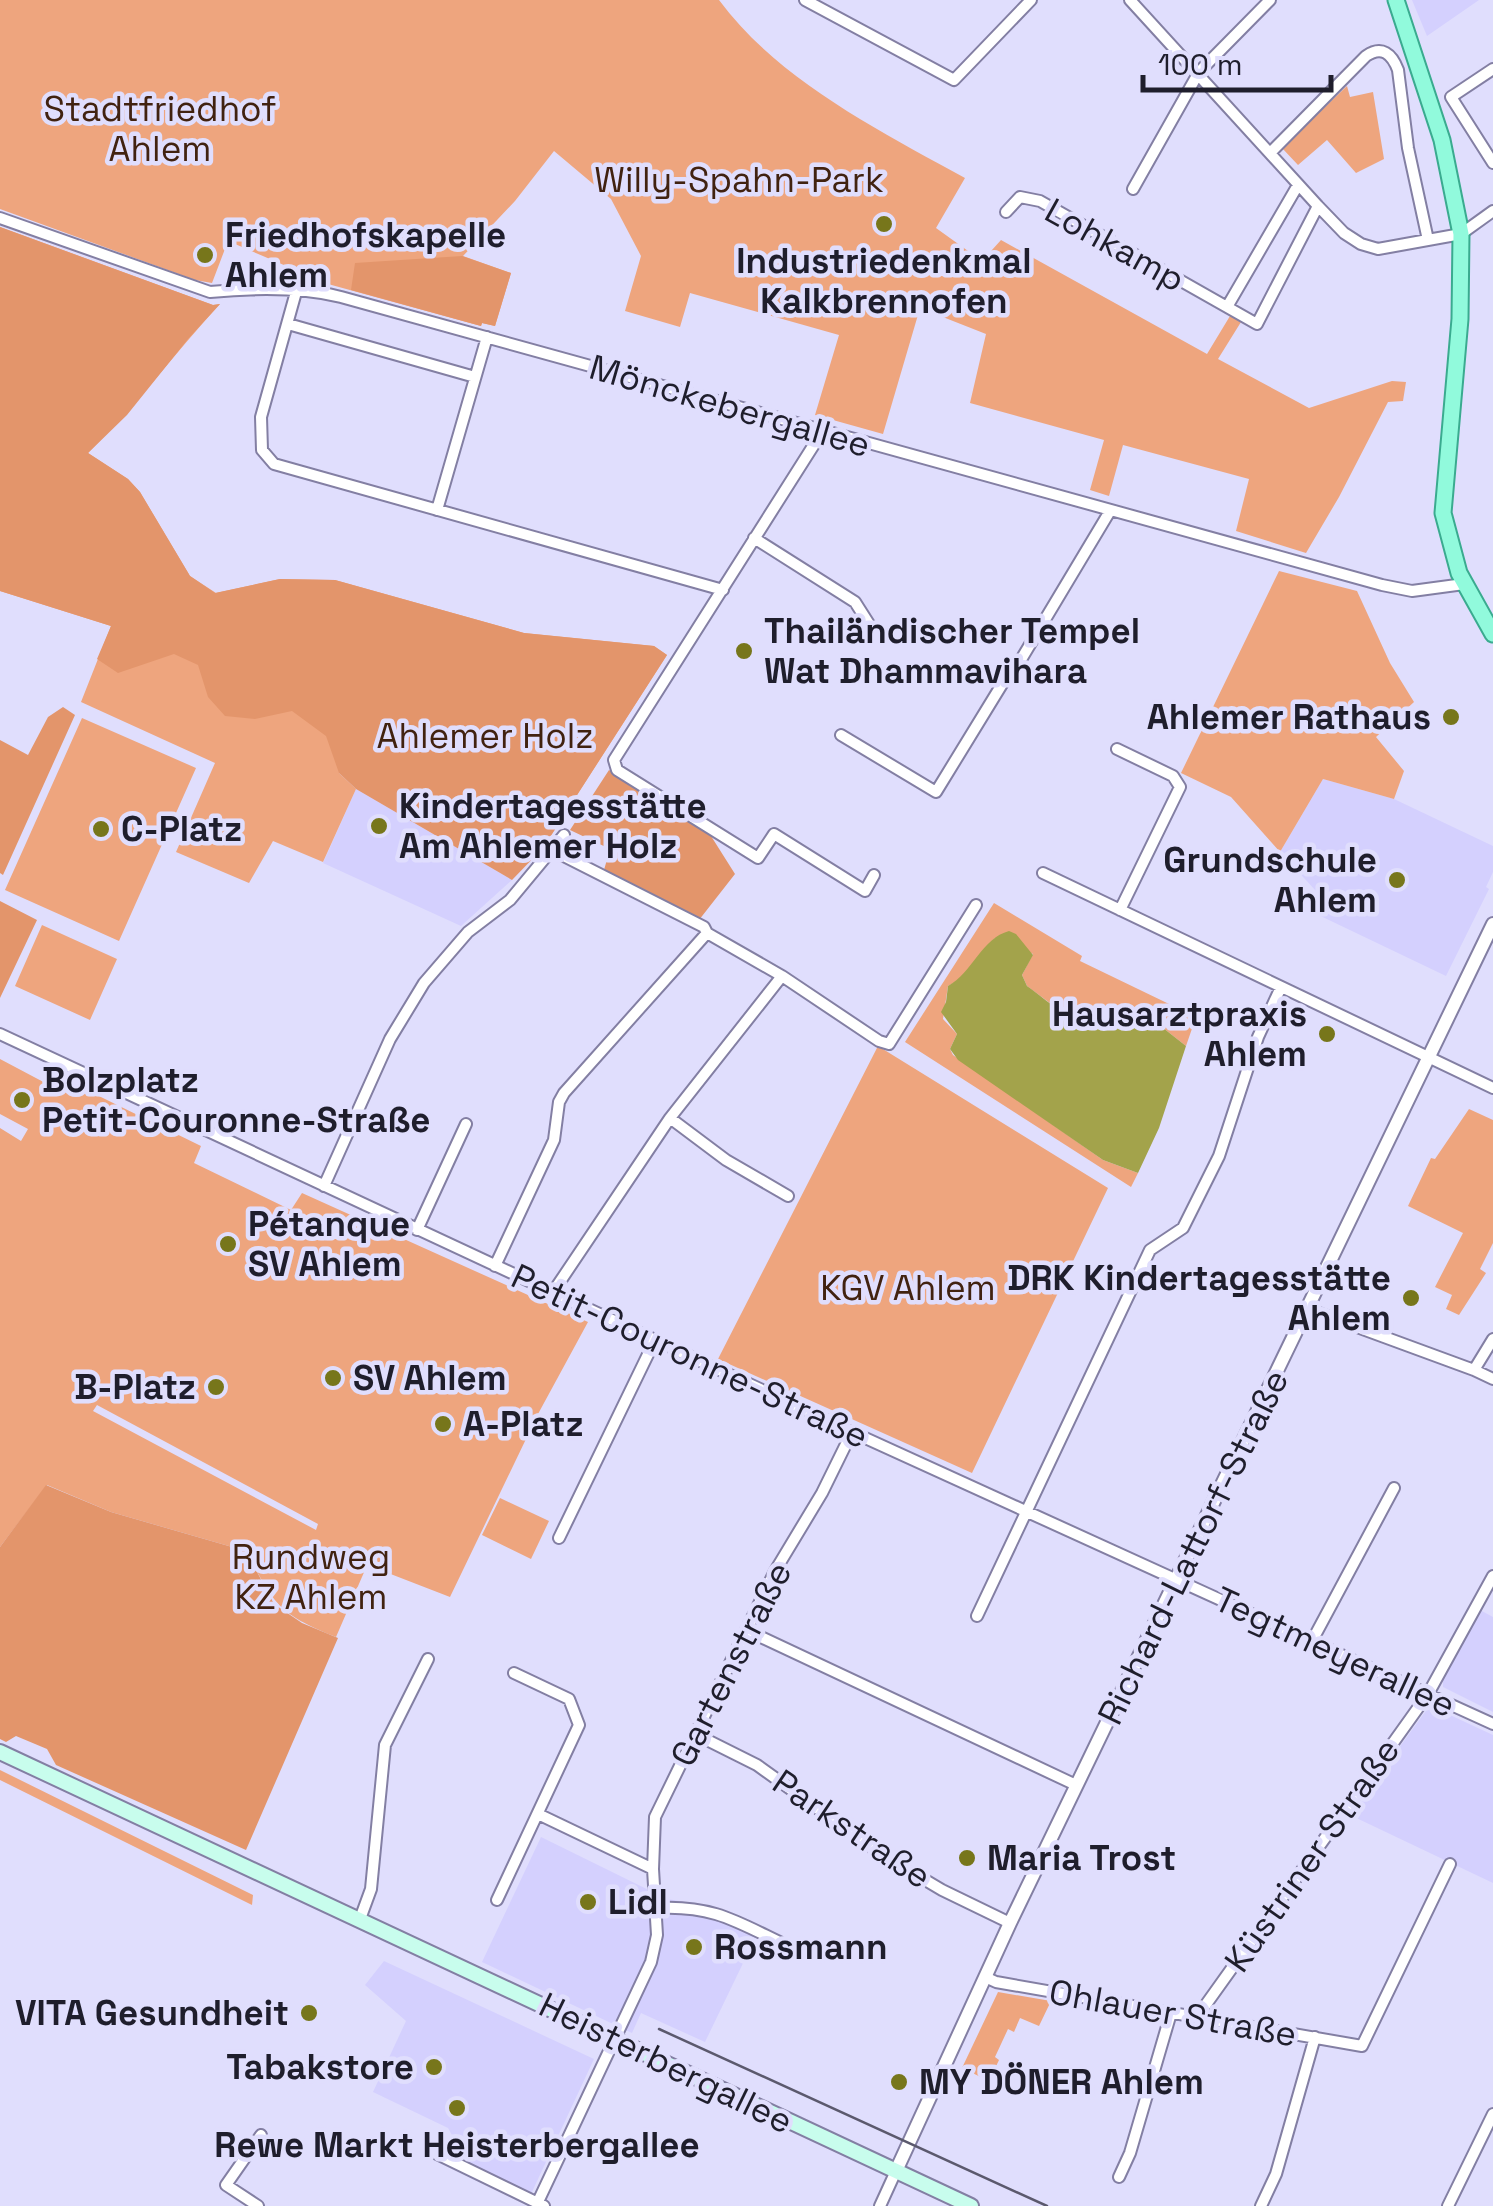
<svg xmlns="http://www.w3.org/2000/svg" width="1493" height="2206" viewBox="0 0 1493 2206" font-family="'Space Grotesk',sans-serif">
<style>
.built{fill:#d4d0fe}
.green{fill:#eea57e;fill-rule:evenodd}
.forest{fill:#e3956b}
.water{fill:#a3a34b}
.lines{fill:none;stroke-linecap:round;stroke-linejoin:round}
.minor-casing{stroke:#837fa3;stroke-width:14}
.tertiary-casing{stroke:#837fa3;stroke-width:16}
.secondary-casing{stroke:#837fa3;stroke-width:18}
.primary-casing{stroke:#3aab8f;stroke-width:19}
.minor{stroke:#fff;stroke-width:10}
.tertiary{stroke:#fff;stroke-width:12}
.secondary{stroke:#c8fded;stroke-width:14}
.primary{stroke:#91fadc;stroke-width:15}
.tram{stroke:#5b596d;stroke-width:2.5}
.poi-dot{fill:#77761b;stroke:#e0defd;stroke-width:4}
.labels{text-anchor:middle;stroke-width:9;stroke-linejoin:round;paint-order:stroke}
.park-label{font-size:35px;fill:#412210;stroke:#e0defd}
.poi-label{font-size:35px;font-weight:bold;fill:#1f1e2c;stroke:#e0defd;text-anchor:start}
.street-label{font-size:35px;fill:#1f1e2c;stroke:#e0defd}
</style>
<rect width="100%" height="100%" fill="#e0defd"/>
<path class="built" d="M 1412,0 L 1479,0 L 1427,36 Z
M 1323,779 L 1394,799 L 1493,846 L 1493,872 L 1486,887 L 1489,889 L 1446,976 L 1308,910 L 1316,891 L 1280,852 Z
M 356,789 L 512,880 L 461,926 L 323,863 Z
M 1480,1610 L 1493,1617 L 1493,1712 L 1443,1687 L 1443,1680 Z
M 1428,1708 L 1435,1708 L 1493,1735 L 1493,1883 L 1350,1815 Z
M 541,1837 L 667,1899 L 716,1907 L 760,1928 L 705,2042 L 641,2013 L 632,2033 L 482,1962 Z
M 384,1961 L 594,2059 L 531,2194 L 470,2167 L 448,2128 L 373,2092 L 406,2021 L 365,1985 Z"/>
<path class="green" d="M 0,0 L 719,0 C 778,80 880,131 965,178 L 936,228 L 982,261 L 1001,240 L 1207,354 L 1230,316 L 1241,322 L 1218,359 L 1309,408 L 1392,381 L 1406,382 L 1403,401 L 1388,402 L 1339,497 L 1306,553 L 1236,531 L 1249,479 L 1123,445 L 1109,496 L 1090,490 L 1104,440 L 970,403 L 986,334 L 920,308 L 883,434 L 815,415 L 839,335 L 690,293 L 680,327 L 625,311 L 641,256 L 611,199 L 554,151 L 515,201 L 463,256 L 511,273 L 495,326 L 482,323 L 481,326 L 328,284 L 228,241 L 212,283 L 195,280 L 0,209 Z
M 1347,86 L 1350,97 L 1373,92 L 1384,159 L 1356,173 L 1327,140 L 1298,165 L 1282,148 Z
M 0,227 L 213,305 L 220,304 C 175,353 136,406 88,453 L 128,479 L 140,492 L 190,576 L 216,593 L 280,579 L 335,580 L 524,633 L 654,646 L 667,655 L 543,848 L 431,797 L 339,773 L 356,789 L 323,862 L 273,841 L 249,883 L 176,852 L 215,763 L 81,702 L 111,626 L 0,591 Z
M 1279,571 L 1357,591 L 1390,663 L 1414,702 L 1376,737 L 1404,771 L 1394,799 L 1323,779 L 1280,852 L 1231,797 L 1181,773 Z
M 82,718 L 196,768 L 119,941 L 5,890 Z
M 994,903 L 1082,956 L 1080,961 L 1196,1017 L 1186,1046 L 1153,1020 L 1098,1019 L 1091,1028 L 1082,1027 L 1027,986 L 1022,975 L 1033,954 L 995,938 L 961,979 L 948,986 L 943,1019 L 957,1034 L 950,1049 L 953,1055 L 1103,1160 L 1138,1173 L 1131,1187 L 905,1042 Z
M 42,925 L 117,959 L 90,1020 L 15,986 Z
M 878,1046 L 1108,1188 L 972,1473 L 718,1359 Z
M 0,1059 L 51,1086 L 58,1076 L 201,1146 L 194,1163 L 291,1210 L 302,1193 L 588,1322 L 538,1414 L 450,1597 L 357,1561 L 365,1570 L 336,1637 C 277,1613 275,1605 246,1551 L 111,1512 L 47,1485 L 0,1547 L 0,1128 L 21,1141 L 28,1129 L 0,1114 ZM 97,1405 L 318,1524 L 316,1530 L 93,1411 Z
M 1469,1109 L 1493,1120 L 1493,1243 L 1480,1269 L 1486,1273 L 1459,1315 L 1446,1309 L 1452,1295 L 1435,1287 L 1463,1233 L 1408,1206 L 1431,1158 L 1435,1159 Z
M 500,1498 L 549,1521 L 531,1559 L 482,1535 Z
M 0,1770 L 253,1895 L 252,1905 L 0,1780 Z
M 998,1992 L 1051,2001 L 1039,2026 L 1020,2018 L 1014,2032 L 1008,2029 L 995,2057 L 999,2060 L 989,2081 L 962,2068 Z"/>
<path class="forest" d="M 0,227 L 213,305 L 220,304 L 188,339 L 127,415 L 88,453 L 128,479 L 140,492 L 190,576 L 215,593 L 280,579 L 335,580 L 524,633 L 654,646 L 667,655 L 543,848 L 512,880 L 356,789 L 339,773 L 326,736 L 292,711 L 255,719 L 225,716 L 208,697 L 198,665 L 174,654 L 118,673 L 97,659 L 111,626 L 0,591 Z
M 462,256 L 511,273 L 495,326 L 482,323 L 481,326 L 351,290 L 355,263 Z
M 63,707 L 75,715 L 3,875 L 0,873 L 0,740 L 28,755 L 48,717 Z
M 609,770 L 711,836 L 735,874 L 699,920 L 604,870 L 610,849 L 570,830 Z
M 0,901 L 37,920 L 0,998 Z
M 46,1485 L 111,1512 L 246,1551 L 274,1604 L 302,1623 L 338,1638 L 246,1850 L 56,1765 L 47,1749 L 16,1736 L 6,1742 L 0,1739 L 0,1547 Z"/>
<path class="water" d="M 1009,931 L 1016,934 L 1033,955 L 1022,975 L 1027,986 C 1041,996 1077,1026 1091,1028 L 1122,1006 L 1153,1020 L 1186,1046 L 1159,1128 L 1138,1173 L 1103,1160 L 958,1060 L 950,1049 L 957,1034 L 941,1012 L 946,1002 L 948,986 C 972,973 982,938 1009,931 Z"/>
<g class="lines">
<g class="minor-casing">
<path id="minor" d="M 805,0 L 954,80 L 1031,0
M 1130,0 L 1318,206 L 1344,233 L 1361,244 L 1378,249 L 1461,234 L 1493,211
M 1493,69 L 1451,97 L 1493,163
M 1271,152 L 1366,56 C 1382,45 1392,54 1398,70 L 1408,148 L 1428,240
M 1133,189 L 1199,72 L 1270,0
M 1006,212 L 1020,197 L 1040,201 L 1257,324 L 1318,206
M 0,218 L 210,292 C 252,288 301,287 341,297 L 1382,585 L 1412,591 L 1464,584
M 296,292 L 261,417 L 262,450 L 274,464 L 723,590
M 1227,307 L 1298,185
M 288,324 L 475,377
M 822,432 L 614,760 L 617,770 L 758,858 L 774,834 L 865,891 L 874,875
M 437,510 L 487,337
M 754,538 L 855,602 L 869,624
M 841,735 L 936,792 L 1004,681 L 1013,673 L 1110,511
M 1117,749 L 1173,776 L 1180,787 L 1120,910
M 552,850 L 704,927 L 707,933 L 782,976 L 879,1041 L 889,1044 L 976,905
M 1043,873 L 1493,1088
M 0,1034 L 852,1432 L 1493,1724
M 670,1118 L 726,1160 L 788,1196
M 324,1186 L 390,1039 L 424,983 L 468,932 L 510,900 L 564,835
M 417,1230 L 466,1124
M 495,1266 L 554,1140 L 559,1102 L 564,1093 L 707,933
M 553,1292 L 670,1118 L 782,976
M 1308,1309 L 1474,1370 L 1493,1339
M 1474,1370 L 1493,1379
M 559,1538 L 655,1340
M 977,1616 L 1150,1250 L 1183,1228 L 1219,1156 L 1258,1037 L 1281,987
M 746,1630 L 1076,1785
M 1312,1641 L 1394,1488
M 695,1734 L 757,1765 L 878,1852 L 942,1890 L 1010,1923
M 538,1814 L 653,1869
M 497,1900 L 579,1725 L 569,1699 L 514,1673
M 658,1908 C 716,1905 740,1924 792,1948
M 360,1919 L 371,1889 L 385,1745 L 428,1659
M 985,1977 L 996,1982 L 1362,2046 L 1450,1864
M 1197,2017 L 1428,1694 L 1493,1576
M 437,2154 L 544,2206
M 1119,2177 L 1130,2153 L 1171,2013
M 258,2206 L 226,2185 L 261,2135
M 536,2206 L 651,1962 L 657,1935 L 653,1869 L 655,1817 L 775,1571 L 822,1493 L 852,1432
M 880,2206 L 896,2171
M 1261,2206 L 1276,2174 L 1315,2037
M 1448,2206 L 1493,2114"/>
</g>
<g class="tertiary-casing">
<path id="tertiary" d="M 896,2171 L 1010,1923 L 1493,924"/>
</g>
<g class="secondary-casing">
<path id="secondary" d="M 0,1752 L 971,2206"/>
</g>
<g class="primary-casing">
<path id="primary" d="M 1396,0 L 1442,140 L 1461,234 L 1460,319 L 1443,513 L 1459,573 L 1493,634"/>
</g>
<use href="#minor" class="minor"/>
<use href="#tertiary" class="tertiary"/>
<use href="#secondary" class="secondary"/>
<use href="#primary" class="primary"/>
<path class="tram" d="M 659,2029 L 1047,2206"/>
</g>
<g class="poi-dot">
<circle cx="884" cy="224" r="10"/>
<circle cx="205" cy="255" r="10"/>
<circle cx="744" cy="651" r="10"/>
<circle cx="1451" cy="717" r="10"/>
<circle cx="379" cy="826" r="10"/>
<circle cx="101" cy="829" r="10"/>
<circle cx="1397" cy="880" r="10"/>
<circle cx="1327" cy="1034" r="10"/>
<circle cx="22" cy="1100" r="10"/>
<circle cx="228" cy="1244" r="10"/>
<circle cx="1411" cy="1298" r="10"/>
<circle cx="333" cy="1378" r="10"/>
<circle cx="216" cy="1387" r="10"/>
<circle cx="443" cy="1424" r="10"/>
<circle cx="967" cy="1858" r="10"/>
<circle cx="588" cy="1902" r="10"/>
<circle cx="694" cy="1947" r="10"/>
<circle cx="309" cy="2013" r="10"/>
<circle cx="434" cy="2067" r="10"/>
<circle cx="899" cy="2082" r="10"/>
<circle cx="457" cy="2108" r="10"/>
</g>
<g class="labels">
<g class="park-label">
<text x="160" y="121">Stadtfriedhof<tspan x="160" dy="40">Ahlem</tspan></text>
<text x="739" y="192">Willy-Spahn-Park</text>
<text x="485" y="748">Ahlemer Holz</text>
<text x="908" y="1300">KGV Ahlem</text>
<text x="311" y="1569">Rundweg<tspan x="311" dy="40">KZ Ahlem</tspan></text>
</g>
<g class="poi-label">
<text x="225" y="247">Friedhofskapelle<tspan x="225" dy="40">Ahlem</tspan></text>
<text x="884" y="273" text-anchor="middle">Industriedenkmal<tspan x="884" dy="40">Kalkbrennofen</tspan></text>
<text x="764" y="643">Thailändischer Tempel<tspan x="764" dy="40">Wat Dhammavihara</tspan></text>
<text x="1431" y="729" text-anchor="end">Ahlemer Rathaus</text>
<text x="399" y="818">Kindertagesstätte<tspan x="399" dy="40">Am Ahlemer Holz</tspan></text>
<text x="121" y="841">C-Platz</text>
<text x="1377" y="872" text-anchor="end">Grundschule<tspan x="1377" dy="40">Ahlem</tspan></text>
<text x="1307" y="1026" text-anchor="end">Hausarztpraxis<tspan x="1307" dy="40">Ahlem</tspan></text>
<text x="42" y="1092">Bolzplatz<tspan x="42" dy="40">Petit-Couronne-Straße</tspan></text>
<text x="248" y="1236">Pétanque<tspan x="248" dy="40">SV Ahlem</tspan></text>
<text x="1391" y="1290" text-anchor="end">DRK Kindertagesstätte<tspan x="1391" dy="40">Ahlem</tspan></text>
<text x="353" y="1390">SV Ahlem</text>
<text x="196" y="1399" text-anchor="end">B-Platz</text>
<text x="463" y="1436">A-Platz</text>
<text x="987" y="1870">Maria Trost</text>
<text x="608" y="1914">Lidl</text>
<text x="714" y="1959">Rossmann</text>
<text x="289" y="2025" text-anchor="end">VITA Gesundheit</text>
<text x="414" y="2079" text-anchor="end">Tabakstore</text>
<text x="919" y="2094">MY DÖNER Ahlem</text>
<text x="457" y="2157" text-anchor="middle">Rewe Markt Heisterbergallee</text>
</g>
<g class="street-label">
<text transform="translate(1115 245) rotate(29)" y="12">Lohkamp</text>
<text transform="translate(730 406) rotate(16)" y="12">Mönckebergallee</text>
<text transform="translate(690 1356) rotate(25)" y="12">Petit-Couronne-Straße</text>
<text transform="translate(1193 1547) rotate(-64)" y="12">Richard-Lattorf-Straße</text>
<text transform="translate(1335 1652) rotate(25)" y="12">Tegtmeyerallee</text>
<text transform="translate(731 1664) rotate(-63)" y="12">Gartenstraße</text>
<text transform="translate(852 1829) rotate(34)" y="12">Parkstraße</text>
<text transform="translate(1312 1855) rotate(-55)" y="12">Küstriner Straße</text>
<text transform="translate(1173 2013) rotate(10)" y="12">Ohlauer Straße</text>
<text transform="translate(666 2063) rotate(26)" y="12">Heisterbergallee</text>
</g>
</g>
<path d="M1143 75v15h188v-15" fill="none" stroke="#1f1e2c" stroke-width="5"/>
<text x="1158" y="75" font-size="30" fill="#1f1e2c" stroke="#e0defd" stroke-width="8" paint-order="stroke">100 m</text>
</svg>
